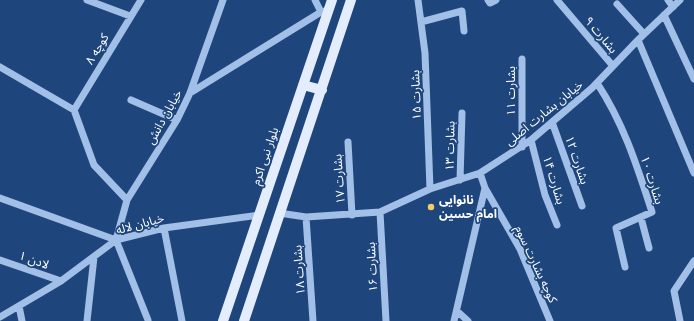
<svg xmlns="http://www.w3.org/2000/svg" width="694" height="321" viewBox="0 0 694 321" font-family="'Noto Sans','Noto Sans Arabic',sans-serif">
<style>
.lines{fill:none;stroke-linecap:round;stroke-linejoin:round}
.minor{stroke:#a1bfe7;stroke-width:7}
.major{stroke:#e3edfd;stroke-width:10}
.poi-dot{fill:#f6ce60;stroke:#1e467d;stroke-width:1.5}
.labels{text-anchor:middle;stroke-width:3.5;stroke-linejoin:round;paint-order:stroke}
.street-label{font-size:12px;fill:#fff;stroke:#1e467d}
.poi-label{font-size:12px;font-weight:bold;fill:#fff;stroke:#1e467d;text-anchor:start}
</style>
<rect width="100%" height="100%" fill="#1e467d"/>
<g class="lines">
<path class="minor" d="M 87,0 L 130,16
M 315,0 L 321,12
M 418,0 L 425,53 L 430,189
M 488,0 L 490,3 L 496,0
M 557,0 L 613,66
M 668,0 L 673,7
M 617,4 L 644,34
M 664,15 L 694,79
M 421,22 L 462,11 L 464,31
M 638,40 L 694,173
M 0,67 L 74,110 L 94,165 L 127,200
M 597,83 C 624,124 637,166 652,212 L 616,228 L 625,267
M 190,93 L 321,12 L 328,10
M 131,100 L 177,120
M 74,110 L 141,0
M 552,122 L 582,206
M 531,140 L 545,195 L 557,225
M 348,142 L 352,215
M 522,147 L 522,59
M 480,173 L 485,188 L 520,249 L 550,321
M 460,180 L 462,113
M 0,198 L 116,240 L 148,320
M 380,212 L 386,321
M 279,213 L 306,217 L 380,212 L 430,189 L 480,173 L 531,140 L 592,88 L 638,40 L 680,0
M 306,217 L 313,321
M 641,218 L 649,248
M 164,228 L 182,321
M 116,240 L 127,200 L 177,120 L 190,93 L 223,0
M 0,260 L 61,281
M 19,306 L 22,321
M 457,311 L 468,321
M 0,317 L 61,281 L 116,240 L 164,228 L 259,215
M 87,321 L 94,257
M 454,321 L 485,188
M 680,321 L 674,291 L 694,261"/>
<path class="major" d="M 303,85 L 322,90
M 223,321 L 332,0
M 244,321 L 351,0"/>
</g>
<circle class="poi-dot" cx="431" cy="207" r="4"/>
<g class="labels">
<g class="street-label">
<text transform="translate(601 35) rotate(50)" y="4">بشارت ۹</text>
<text transform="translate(97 49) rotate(-59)" y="4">کوچه ۸</text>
<text transform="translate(511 91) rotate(-90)" y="4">بشارت ۱۱</text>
<text transform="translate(416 95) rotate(-92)" y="4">بشارت ۱۵</text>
<text transform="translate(544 113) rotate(-39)" y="4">خیابان بشارت اصلی</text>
<text transform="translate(164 117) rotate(-61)" y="4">خیابان دانش</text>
<text transform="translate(450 146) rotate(-89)" y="4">بشارت ۱۳</text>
<text transform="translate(265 156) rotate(-71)" y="4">بلوار نبی اکرم</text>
<text transform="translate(577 160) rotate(71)" y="4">بشارت ۱۲</text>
<text transform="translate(339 179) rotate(-94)" y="4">بشارت ۱۷</text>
<text transform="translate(554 180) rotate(73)" y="4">بشارت ۱۴</text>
<text transform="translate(652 180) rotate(72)" y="4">بشارت ۱۰</text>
<text transform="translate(140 224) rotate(-15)" y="4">خیابان لاله</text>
<text transform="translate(34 260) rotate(20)" y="4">لادن ۱</text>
<text transform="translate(536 264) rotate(65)" y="4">کوچه بشارت سوم</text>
<text transform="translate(372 267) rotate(-93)" y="4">بشارت ۱۶</text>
<text transform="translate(299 270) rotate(-94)" y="4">بشارت ۱۸</text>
</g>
<g class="poi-label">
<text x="439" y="204">نانوایی<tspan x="439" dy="14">امام حسین</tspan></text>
</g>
</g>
</svg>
